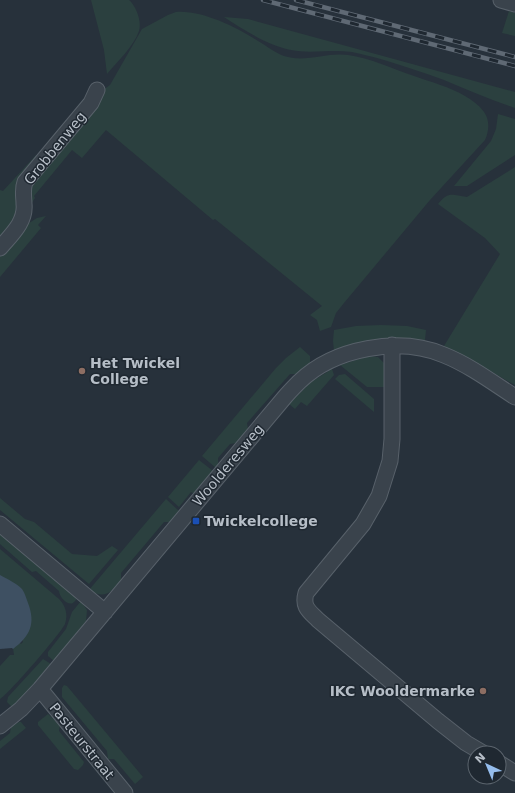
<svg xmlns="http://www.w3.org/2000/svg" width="515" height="793" viewBox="0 0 515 793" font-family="'DejaVu Sans',sans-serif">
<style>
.green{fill:#2b403f}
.water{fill:#3e5062}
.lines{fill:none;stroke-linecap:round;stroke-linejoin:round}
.minor-casing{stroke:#58616a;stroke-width:17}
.minor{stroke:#3a434c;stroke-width:15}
.rail-casing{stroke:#5f6974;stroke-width:4.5}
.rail{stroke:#1f2831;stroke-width:3;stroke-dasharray:9;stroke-linecap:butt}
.education-dot{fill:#8d6e63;stroke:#1f2831;stroke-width:1.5}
.transit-dot{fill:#1a4fb4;stroke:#1f2831;stroke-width:1.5}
.labels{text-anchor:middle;stroke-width:3;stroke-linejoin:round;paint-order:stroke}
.street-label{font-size:14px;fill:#b6bec7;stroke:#1f2831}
.poi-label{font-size:14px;font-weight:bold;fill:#b6bec7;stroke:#1f2831;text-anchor:start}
</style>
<rect width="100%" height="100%" fill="#27313b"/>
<path class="green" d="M 91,0 L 129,0 C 136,6 142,21 139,31 C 134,46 117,62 107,74 L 104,50 Z
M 509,11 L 515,13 L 515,36 L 502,33 Z
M 176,12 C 202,10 236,27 258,41 C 267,46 275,53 284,56 C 305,63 327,52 348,55 C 370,58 393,69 414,76 C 431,82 450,87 465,96 C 472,100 479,105 484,112 C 490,120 489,131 485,140 L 430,200 L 344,303 L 336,313 L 331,327 L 320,331 L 317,320 L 310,315 L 322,306 L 215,219 L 213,220 L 106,130 L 82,158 L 72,150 L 34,196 L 35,198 L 29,207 L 29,188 L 103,90 L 110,85 L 142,29 L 168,15 Z
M 224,17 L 248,19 L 515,92 L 515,108 C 491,100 468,90 444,80 C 425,73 404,66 384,60 C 374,57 362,54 352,52 C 331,49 311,54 291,50 C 267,45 244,30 224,17 Z
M 498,114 L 515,119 L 515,155 L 467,186 L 454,186 L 491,141 L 496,129 Z
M 36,155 L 40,158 L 16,185 L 17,218 L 0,239 L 0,190 L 3,191 Z
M 515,167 L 515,385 L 444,346 L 500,254 L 485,238 L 438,204 C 449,191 451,195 467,197 Z
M 46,216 L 38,225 L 41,228 L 0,277 L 0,256 L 26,225 L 37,218 Z
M 381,325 L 407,326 L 426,330 L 425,340 C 416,341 406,338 397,338 C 375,338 355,343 334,351 L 333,341 L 334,330 L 356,326 Z
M 300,347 L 310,356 L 310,364 L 296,374 L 290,374 L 247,423 L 248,429 L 236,443 L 230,444 L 218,458 L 218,465 L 216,468 L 202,456 L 276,368 L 286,358 Z
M 369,356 L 378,357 L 385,364 L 386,387 L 367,387 L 340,365 Z
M 332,369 L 334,375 L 307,406 L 301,402 L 295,409 L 289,404 L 311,382 Z
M 345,374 L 374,399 L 374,412 L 335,379 L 339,375 Z
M 199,460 L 213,471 L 194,494 L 191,492 L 179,507 L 168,497 Z
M 0,498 L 25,519 L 34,522 L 72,554 L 97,556 L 112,546 L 118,550 L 89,584 L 0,510 Z
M 166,499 L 179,511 L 170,522 L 164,522 L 121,573 L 121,581 C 111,592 105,600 89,590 Z
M 0,533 L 77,598 C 77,599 73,603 73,603 C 67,606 59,596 59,591 L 36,571 L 32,572 L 0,544 Z
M 0,549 L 59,599 C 66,606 68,615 65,624 C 61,633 8,695 0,699 L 0,666 L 10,655 L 14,655 L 13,648 L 19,642 L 21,644 L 23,642 L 0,576 Z
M 81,601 L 87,610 L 86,621 L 54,661 L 48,656 L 48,652 L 66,629 L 72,612 Z
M 43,659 L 51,664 L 24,696 L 12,707 L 7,702 L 8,697 Z
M 64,685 L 67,686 L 143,777 L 135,784 L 114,759 L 108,759 L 107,751 L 62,697 L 62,688 Z
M 48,714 L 60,725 L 59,731 L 84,762 L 83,765 L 78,770 L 74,769 L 38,725 L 38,722 Z
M 19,722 L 21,722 L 26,728 L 0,749 L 0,741 L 10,733 L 11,727 Z"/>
<path class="water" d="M 0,575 C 7,579 16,583 22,589 C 25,593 26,598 28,603 C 36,624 30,636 13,649 L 12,648 L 0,649 Z"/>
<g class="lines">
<g class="minor-casing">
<path id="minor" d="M 501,0 L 515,4
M 0,248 C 11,235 26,222 24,204 C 24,196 22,190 25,182 L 91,103 L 97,90
M 392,345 L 392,439 L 390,461 L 379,496 L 363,524 L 306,593 C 302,607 309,611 318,620 L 438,721 L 466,743 L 483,753
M 0,524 L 105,612
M 40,689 L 125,793
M 0,726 L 21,709 L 40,689 L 284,398 C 289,392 294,387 299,382 C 334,348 399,336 444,355 C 469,365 492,382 515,397
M 499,763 L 515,773"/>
</g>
<use href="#minor" class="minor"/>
<g class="rail-casing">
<path id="rail" d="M 263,0 L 515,66
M 296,0 L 515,57"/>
</g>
<use href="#rail" class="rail"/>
</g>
<g class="education-dot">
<circle cx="82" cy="371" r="4"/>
<circle cx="483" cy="691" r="4"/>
</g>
<rect class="transit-dot" x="192" y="517" width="8" height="8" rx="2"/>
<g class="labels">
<g class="street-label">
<text transform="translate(55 148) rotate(-51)" y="5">Grobbenweg</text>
<text transform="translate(228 465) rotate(-50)" y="5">Woolderesweg</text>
<text transform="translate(82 741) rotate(51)" y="5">Pasteurstraat</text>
</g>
<g class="poi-label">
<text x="90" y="368">Het Twickel<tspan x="90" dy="16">College</tspan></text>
<text x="204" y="526">Twickelcollege</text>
<text x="475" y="696" text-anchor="end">IKC Wooldermarke</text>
</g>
</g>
<g transform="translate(487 765) rotate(316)"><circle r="19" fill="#1f2831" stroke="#5b646d"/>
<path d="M0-3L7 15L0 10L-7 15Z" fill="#95bded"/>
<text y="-6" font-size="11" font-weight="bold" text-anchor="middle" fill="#b6bec7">N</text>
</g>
</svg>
